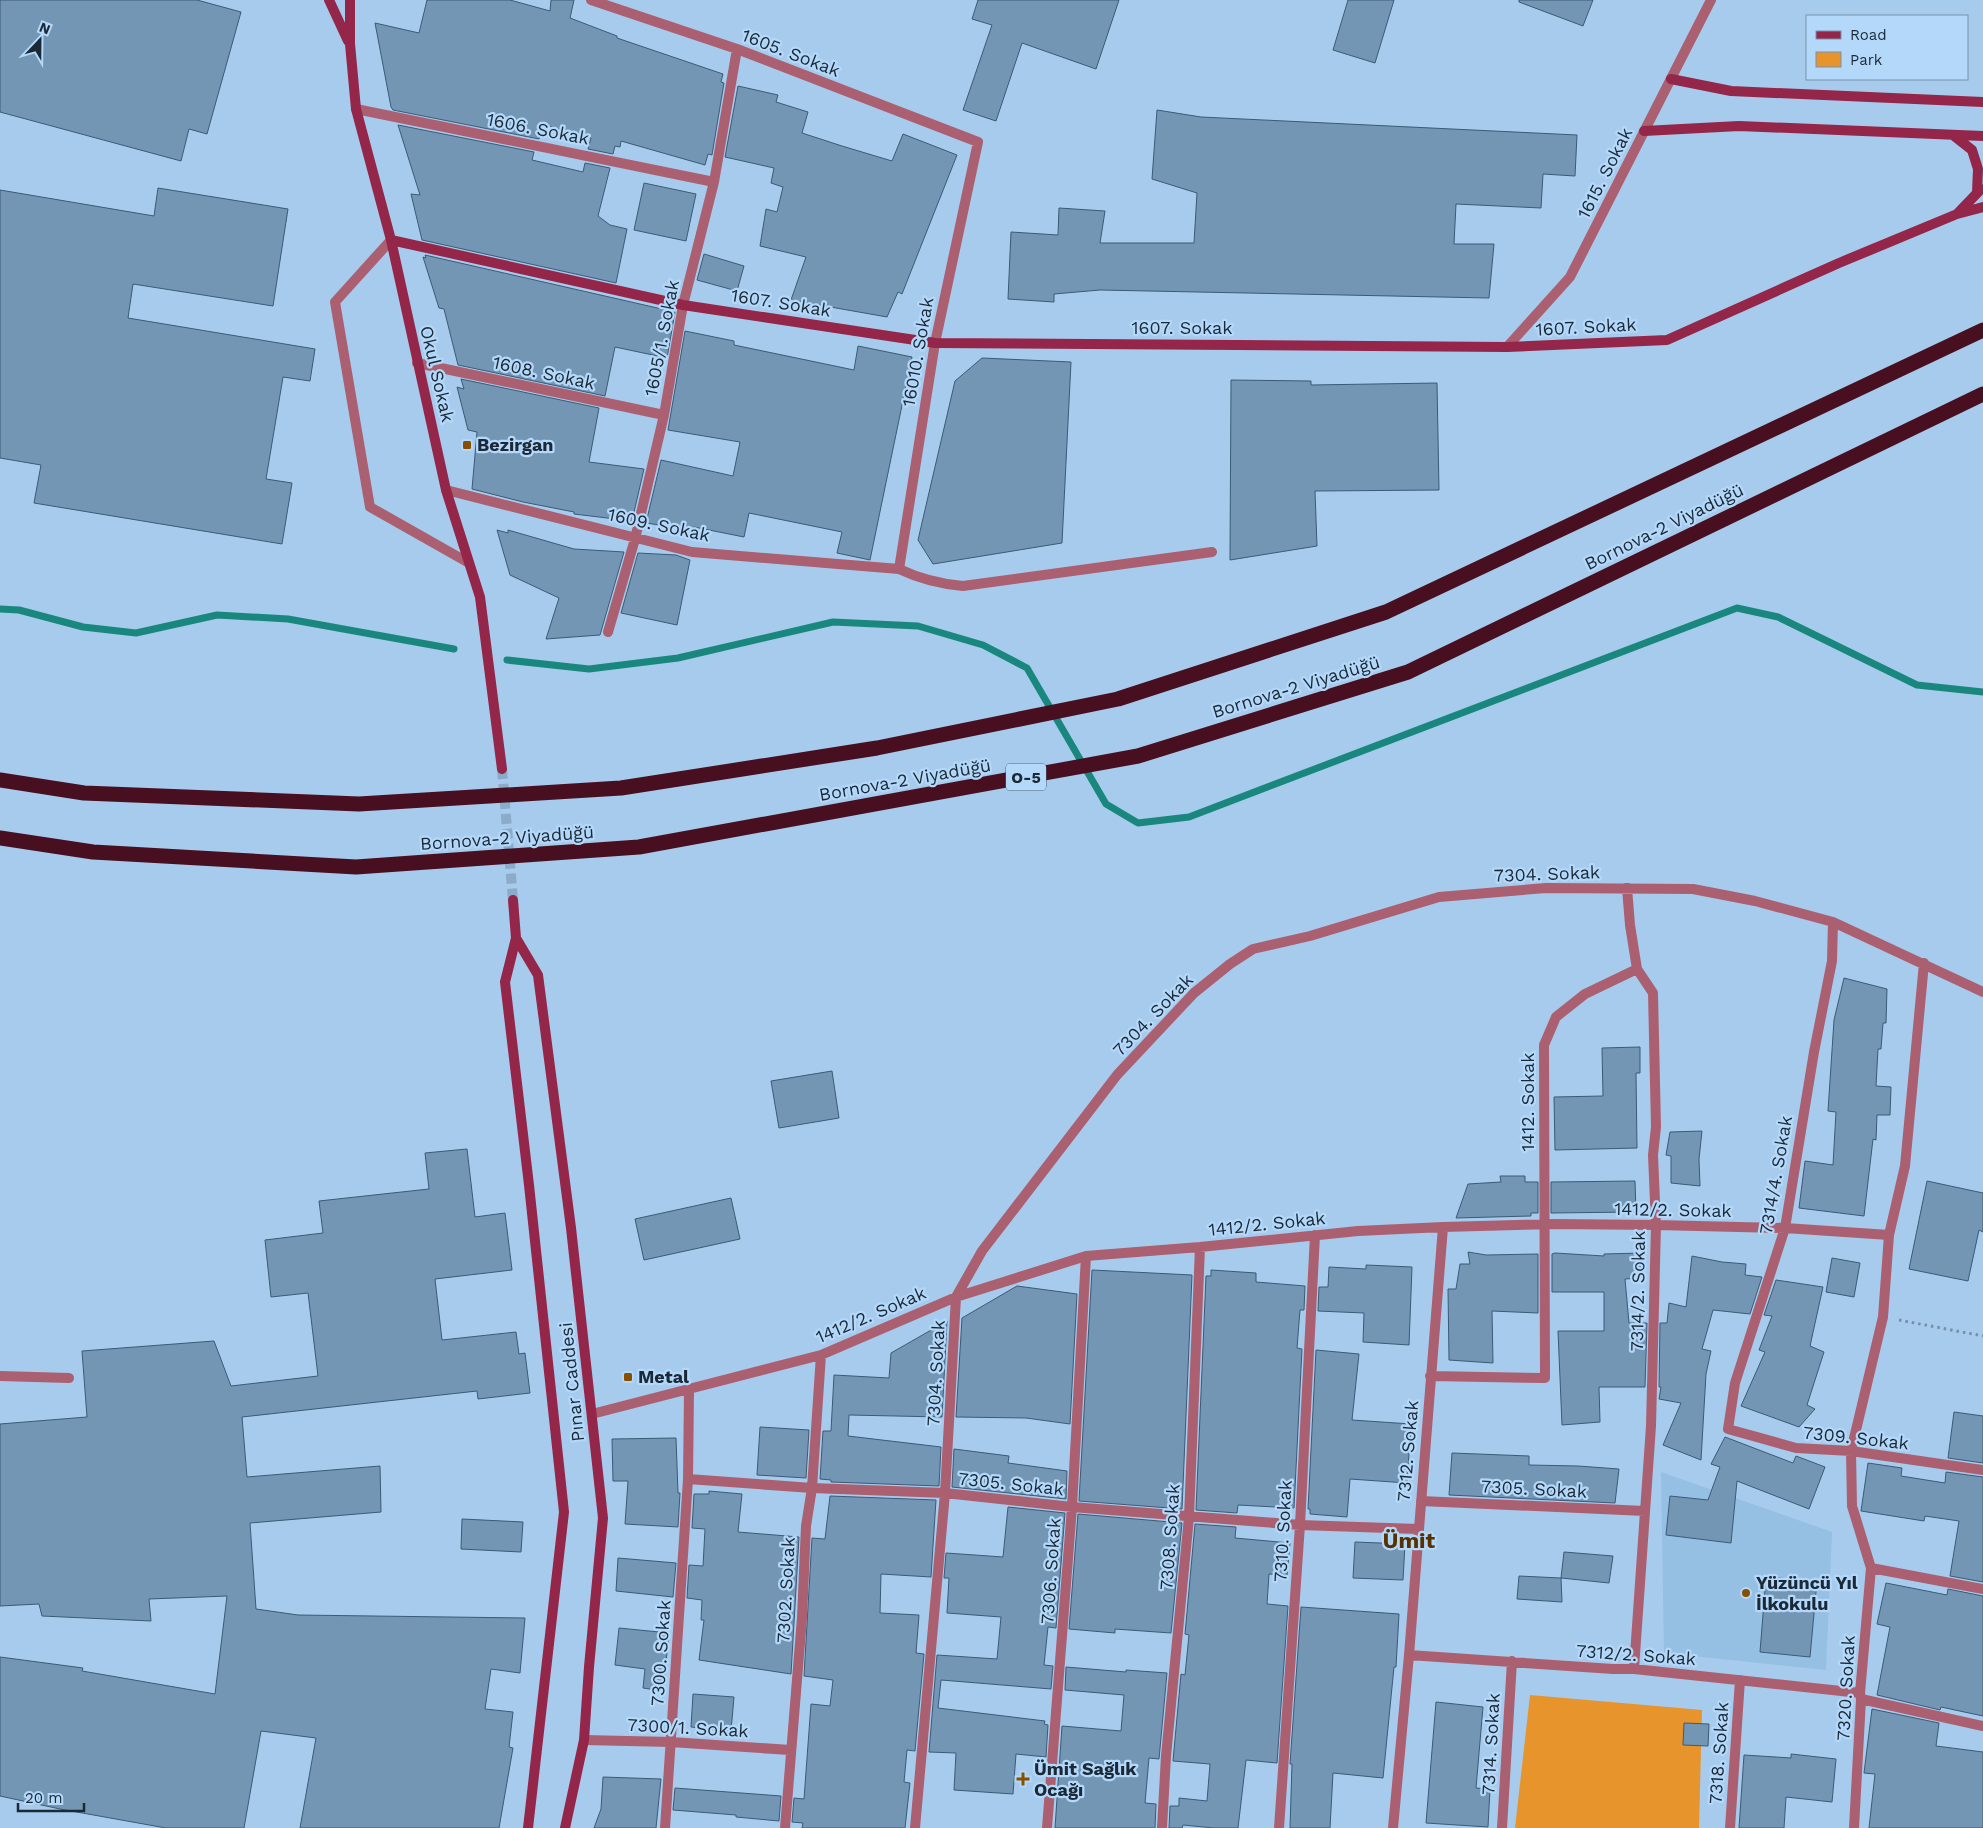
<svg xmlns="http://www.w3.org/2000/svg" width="1983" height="1828" viewBox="0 0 1983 1828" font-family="'Work Sans',sans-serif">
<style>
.built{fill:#96bfe4}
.green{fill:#e7942c}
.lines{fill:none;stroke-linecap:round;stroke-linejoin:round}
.stream{stroke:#1a877e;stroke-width:7}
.building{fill:#7396b5;stroke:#3a5b77}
.secondary-tunnel{stroke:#8babc8;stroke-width:10;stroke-dasharray:10 5;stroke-linecap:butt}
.path{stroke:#7490aa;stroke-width:3;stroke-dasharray:2.5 4;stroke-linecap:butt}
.lane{stroke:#aa6071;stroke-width:10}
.street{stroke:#aa6071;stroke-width:10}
.secondary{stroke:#932649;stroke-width:10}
.highway-bridge{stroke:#480f21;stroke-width:15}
.poi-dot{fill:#875000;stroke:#b4d8fa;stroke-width:2}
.labels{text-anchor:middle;stroke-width:4.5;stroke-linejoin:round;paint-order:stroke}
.shield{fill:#b4d8fa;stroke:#495e71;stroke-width:1}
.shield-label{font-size:16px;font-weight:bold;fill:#1b2936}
.street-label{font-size:18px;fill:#1b2936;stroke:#b4d8fa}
.poi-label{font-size:18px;font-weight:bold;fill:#1b2936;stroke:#b4d8fa;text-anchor:start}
.district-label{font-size:22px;font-weight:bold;fill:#573200;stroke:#b4d8fa}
</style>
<rect width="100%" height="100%" fill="#a7cbec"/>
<path class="built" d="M 1661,1472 L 1832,1532 L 1826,1670 L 1664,1653 Z"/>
<path class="green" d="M 1530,1695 L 1702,1710 L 1699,1828 L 1515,1828 Z"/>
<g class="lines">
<path class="stream" d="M 0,609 L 19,610 L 83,627 L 136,633 L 217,615 L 288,619 L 454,649
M 507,660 L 589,669 L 678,658 L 833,622 L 918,626 L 983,645 L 1027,668 L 1106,804 L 1138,823 L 1189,817 L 1737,608 L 1778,617 L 1917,685 L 1983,692"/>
</g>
<path class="building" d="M 0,0 L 197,0 L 241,12 L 207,134 L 189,129 L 181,161 L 0,112 Z
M 427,0 L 510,0 L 550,11 L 551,0 L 574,0 L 570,18 L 617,36 L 617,38 L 723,74 L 721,82 L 724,83 L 712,155 L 708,154 L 705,165 L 621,141 L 620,147 L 615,146 L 613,154 L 588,149 L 591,138 L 544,125 L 539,139 L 393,110 L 391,107 L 375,23 L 419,33 Z
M 978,0 L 1119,0 L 1096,69 L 1022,43 L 996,121 L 963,110 L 992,25 L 972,19 Z
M 1348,0 L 1394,0 L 1375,63 L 1333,50 Z
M 1519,0 L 1593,0 L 1583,26 L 1519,2 Z
M 738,86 L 778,95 L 776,102 L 808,112 L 802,133 L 842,146 L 892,161 L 903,134 L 957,155 L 902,294 L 898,292 L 887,317 L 791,300 L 806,257 L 760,246 L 766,209 L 777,212 L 783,187 L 771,183 L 774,168 L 725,157 Z
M 1157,110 L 1201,117 L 1577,135 L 1575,176 L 1543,174 L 1541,208 L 1456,204 L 1454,244 L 1494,244 L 1489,298 L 1100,290 L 1054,294 L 1054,302 L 1008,299 L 1011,232 L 1058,235 L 1059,208 L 1105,211 L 1100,243 L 1194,243 L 1197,193 L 1152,179 Z
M 398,125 L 534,152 L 532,160 L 583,172 L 585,163 L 610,168 L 598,216 L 610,225 L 627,229 L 616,283 L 422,240 L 411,194 L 420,195 Z
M 644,183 L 696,194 L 686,241 L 634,230 Z
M 158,188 L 288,209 L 273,306 L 133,284 L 128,318 L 315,349 L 310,381 L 283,377 L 266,479 L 292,483 L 282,544 L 34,503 L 41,465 L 0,458 L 0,190 L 154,216 Z
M 704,254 L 744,266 L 737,291 L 697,280 Z
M 425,255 L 675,312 L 667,358 L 615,347 L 605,396 L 458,365 L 444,309 L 439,308 L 423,257 L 426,258 Z
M 685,331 L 734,341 L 734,345 L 854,370 L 858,346 L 912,357 L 870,560 L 837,553 L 842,532 L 749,513 L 744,537 L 694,527 L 693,530 L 646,523 L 661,460 L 733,476 L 740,442 L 668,430 Z
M 982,358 L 1071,362 L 1062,543 L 933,564 L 918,540 L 955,381 Z
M 461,379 L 599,408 L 589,462 L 644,469 L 632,521 L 574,514 L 574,512 L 523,502 L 472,489 L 477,432 L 468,430 L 457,387 L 464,389 Z
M 1231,380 L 1311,381 L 1311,385 L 1437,383 L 1439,490 L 1315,491 L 1317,546 L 1230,560 Z
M 497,530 L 508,533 L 508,530 L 574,549 L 624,552 L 600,635 L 546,639 L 559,598 L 510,575 Z
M 638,553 L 676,555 L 690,560 L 677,625 L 621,613 Z
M 1844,978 L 1887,989 L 1886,1023 L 1883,1023 L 1881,1049 L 1878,1049 L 1876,1086 L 1891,1087 L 1890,1115 L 1877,1115 L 1876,1140 L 1873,1139 L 1864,1216 L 1799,1208 L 1805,1161 L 1833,1165 L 1836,1112 L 1828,1111 L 1834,1020 Z
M 1640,1047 L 1640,1073 L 1636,1073 L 1637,1148 L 1555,1150 L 1554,1097 L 1603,1096 L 1602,1048 Z
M 832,1071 L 839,1118 L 779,1128 L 771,1081 Z
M 1702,1131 L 1699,1159 L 1700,1186 L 1671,1183 L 1671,1156 L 1666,1155 L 1670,1132 Z
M 467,1149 L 475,1217 L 505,1213 L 512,1270 L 435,1279 L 442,1340 L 516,1332 L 519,1354 L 525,1353 L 530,1393 L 478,1399 L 477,1391 L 242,1417 L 247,1477 L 380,1466 L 381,1512 L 250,1523 L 256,1609 L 298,1615 L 525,1618 L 520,1673 L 491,1669 L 485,1709 L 513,1712 L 509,1747 L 513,1748 L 499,1828 L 300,1828 L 316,1738 L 261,1731 L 244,1828 L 166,1828 L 60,1809 L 0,1796 L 0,1657 L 83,1668 L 82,1671 L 215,1694 L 227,1596 L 149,1599 L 151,1621 L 42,1616 L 39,1604 L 0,1606 L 0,1424 L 87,1417 L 82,1351 L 214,1341 L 231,1386 L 318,1376 L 308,1293 L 271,1297 L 265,1240 L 323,1233 L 319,1201 L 429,1189 L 425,1153 Z
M 1500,1176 L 1525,1176 L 1525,1182 L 1538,1182 L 1538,1213 L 1531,1213 L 1531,1216 L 1456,1218 L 1468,1184 L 1501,1182 Z
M 1635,1181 L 1636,1212 L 1551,1213 L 1551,1182 Z
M 1927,1181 L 1983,1193 L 1983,1232 L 1979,1230 L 1968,1281 L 1909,1269 Z
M 731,1198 L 740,1239 L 644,1260 L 635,1219 Z
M 1468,1252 L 1486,1255 L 1538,1254 L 1538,1313 L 1492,1311 L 1493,1363 L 1449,1360 L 1448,1289 L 1456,1289 L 1460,1264 L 1470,1264 Z
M 1555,1253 L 1604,1256 L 1604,1254 L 1642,1253 L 1641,1278 L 1625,1279 L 1629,1323 L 1647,1323 L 1645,1387 L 1599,1387 L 1600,1422 L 1562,1425 L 1558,1331 L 1604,1331 L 1604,1292 L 1552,1292 L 1552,1254 Z
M 1692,1256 L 1722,1262 L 1746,1264 L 1745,1275 L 1762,1277 L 1750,1314 L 1713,1310 L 1702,1349 L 1711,1351 L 1706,1374 L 1701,1460 L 1663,1445 L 1681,1403 L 1659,1399 L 1661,1387 L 1659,1387 L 1660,1323 L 1667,1323 L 1669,1303 L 1686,1307 Z
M 1832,1258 L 1860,1263 L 1854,1297 L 1826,1292 Z
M 1366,1265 L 1412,1267 L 1409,1345 L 1363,1342 L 1364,1313 L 1318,1311 L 1319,1287 L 1328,1287 L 1329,1267 L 1366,1269 Z
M 1092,1270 L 1192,1275 L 1182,1509 L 1079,1501 Z
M 1211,1270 L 1256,1273 L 1256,1282 L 1305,1286 L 1304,1310 L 1300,1310 L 1297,1348 L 1302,1349 L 1294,1508 L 1238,1505 L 1237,1513 L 1196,1510 L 1206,1276 L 1211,1276 Z
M 1776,1280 L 1823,1287 L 1810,1346 L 1824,1352 L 1807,1405 L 1815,1409 L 1799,1427 L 1741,1406 L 1765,1352 L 1759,1350 L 1772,1316 L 1764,1315 Z
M 1017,1286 L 1077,1294 L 1070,1424 L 1026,1418 L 956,1417 L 962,1318 Z
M 947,1321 L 942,1417 L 849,1415 L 848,1436 L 941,1447 L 939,1486 L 831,1482 L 831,1480 L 820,1479 L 823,1431 L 831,1431 L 834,1375 L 889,1378 L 891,1353 Z
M 1316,1350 L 1359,1354 L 1352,1420 L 1411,1424 L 1407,1483 L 1350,1479 L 1347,1517 L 1310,1514 L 1310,1509 L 1308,1509 Z
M 1954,1412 L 1983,1416 L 1983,1463 L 1948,1458 Z
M 760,1427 L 809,1430 L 806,1478 L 757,1475 Z
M 1725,1437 L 1793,1463 L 1796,1456 L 1825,1467 L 1809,1509 L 1737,1481 L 1731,1543 L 1666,1535 L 1670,1496 L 1708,1500 L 1720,1467 L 1711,1464 Z
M 676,1438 L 678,1493 L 680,1493 L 678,1527 L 625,1524 L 628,1481 L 613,1481 L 612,1439 Z
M 954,1449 L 1009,1456 L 1008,1463 L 1067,1471 L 1066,1499 L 952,1487 Z
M 1452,1453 L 1529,1456 L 1529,1465 L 1578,1466 L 1619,1469 L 1615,1503 L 1449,1495 Z
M 1868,1463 L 1902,1468 L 1901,1476 L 1945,1483 L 1946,1472 L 1983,1477 L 1983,1582 L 1950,1576 L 1959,1521 L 1925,1516 L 1924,1521 L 1861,1511 Z
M 709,1491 L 742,1494 L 738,1532 L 799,1537 L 791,1674 L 699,1660 L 704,1620 L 701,1620 L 702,1600 L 687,1598 L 689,1565 L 703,1566 L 705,1529 L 692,1528 L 694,1494 L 709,1494 Z
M 830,1496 L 936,1500 L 931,1577 L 881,1574 L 880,1613 L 919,1615 L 916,1653 L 924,1654 L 915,1751 L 907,1750 L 904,1782 L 910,1783 L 905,1828 L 802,1828 L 803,1823 L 792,1822 L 794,1798 L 804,1799 L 811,1704 L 830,1706 L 833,1680 L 804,1676 L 812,1538 L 825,1539 Z
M 1008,1507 L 1065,1513 L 1056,1628 L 1048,1627 L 1044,1665 L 1053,1666 L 1051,1689 L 941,1680 L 938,1708 L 1045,1721 L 1044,1724 L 1048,1725 L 1046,1757 L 1016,1754 L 1013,1794 L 954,1790 L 956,1753 L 929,1752 L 937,1655 L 997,1659 L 1001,1617 L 947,1613 L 949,1578 L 944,1578 L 946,1553 L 1003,1557 Z
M 1078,1514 L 1182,1523 L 1171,1633 L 1115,1629 L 1115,1633 L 1069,1629 Z
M 462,1519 L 523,1522 L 521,1552 L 461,1549 Z
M 1195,1524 L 1236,1527 L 1235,1538 L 1290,1543 L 1287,1575 L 1269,1574 L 1267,1604 L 1288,1606 L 1277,1763 L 1246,1760 L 1238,1828 L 1214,1828 L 1183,1825 L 1182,1828 L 1169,1828 L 1170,1806 L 1179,1806 L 1179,1798 L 1207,1801 L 1210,1764 L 1173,1761 L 1181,1674 L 1185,1675 L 1189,1635 L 1185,1634 Z
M 1355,1542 L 1405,1544 L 1403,1580 L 1353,1578 Z
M 1564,1552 L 1613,1556 L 1609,1583 L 1561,1578 Z
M 618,1558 L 676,1563 L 673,1597 L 616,1591 Z
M 1519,1576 L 1561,1578 L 1562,1602 L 1517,1599 Z
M 1766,1577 L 1817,1581 L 1810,1657 L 1760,1652 Z
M 1886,1583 L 1947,1595 L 1948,1589 L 1983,1596 L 1983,1716 L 1941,1707 L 1940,1710 L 1877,1695 L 1890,1627 L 1877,1624 Z
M 1301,1607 L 1399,1614 L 1396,1667 L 1394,1667 L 1383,1778 L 1333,1773 L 1330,1828 L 1290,1828 L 1292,1764 L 1290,1764 Z
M 619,1628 L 669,1633 L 663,1691 L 643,1688 L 645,1669 L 615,1665 Z
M 1066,1667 L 1126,1672 L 1126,1670 L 1167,1673 L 1159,1759 L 1149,1758 L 1145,1803 L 1156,1804 L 1155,1828 L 1055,1828 L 1062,1726 L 1121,1731 L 1124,1695 L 1065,1690 Z
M 693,1694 L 734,1697 L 731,1731 L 691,1727 Z
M 1436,1702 L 1483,1707 L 1476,1788 L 1490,1789 L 1488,1827 L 1426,1823 Z
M 1872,1709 L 1939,1723 L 1936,1746 L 1983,1752 L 1983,1828 L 1869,1828 L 1875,1774 L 1864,1773 Z
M 1684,1723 L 1709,1724 L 1708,1746 L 1683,1745 Z
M 1791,1754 L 1836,1759 L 1832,1802 L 1786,1797 L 1784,1828 L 1739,1828 L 1744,1755 L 1791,1758 Z
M 603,1777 L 661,1779 L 656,1828 L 594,1828 L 601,1809 Z
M 675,1788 L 781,1796 L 779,1821 L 736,1817 L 736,1815 L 673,1810 Z"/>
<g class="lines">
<path class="secondary-tunnel" d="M 502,769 L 513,900"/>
<path class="path" d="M 1899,1320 L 1983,1336"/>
<path class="lane" d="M 391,240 L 335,302 L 370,507 L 469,563
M 899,569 C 920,579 940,584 963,586 L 1212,552
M 0,1376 L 69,1378"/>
<path class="street" d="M 356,109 L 714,182
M 1507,347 L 1570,277 L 1711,0
M 417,363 L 664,415
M 446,490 L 692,552 L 899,569 L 935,343 L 978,142 L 737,49 L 591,0
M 608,632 L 635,539 L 664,415 L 683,305 L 714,182 L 737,49
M 1627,888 L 1630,925 L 1637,969 L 1653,993 L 1656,1127 L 1653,1155 L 1656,1225 L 1651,1426 L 1634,1669
M 1833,922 L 1832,961 L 1814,1052 L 1785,1228 L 1735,1383 L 1728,1429 L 1796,1448 L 1851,1451 L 1983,1470
M 1889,1235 L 1905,1166 L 1924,963
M 1430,1376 L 1545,1378 L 1544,1045 L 1556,1017 L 1585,994 L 1637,969
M 689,1391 L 688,1479 L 812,1488 L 945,1493 L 1072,1507 L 1300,1525 L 1418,1529
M 592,1414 L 821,1355 L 956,1297 L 1086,1256 L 1200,1247 L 1358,1231 L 1443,1227 L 1556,1224 L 1656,1225 L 1785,1228 L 1889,1235 L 1883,1317 L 1851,1451 L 1852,1506 L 1871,1568 L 1860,1693 L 1861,1699 L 1854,1828
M 1421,1501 L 1645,1511
M 1871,1568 L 1983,1589
M 1409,1655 L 1613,1669 L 1634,1669 L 1860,1693
M 1861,1699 L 1983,1726
M 584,1740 L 671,1742 L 790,1750
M 665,1828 L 688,1479
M 785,1828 L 802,1618 L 806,1526 L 812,1488 L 821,1355
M 915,1828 L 945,1493 L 956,1297 L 982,1251 L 1117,1075 L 1194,993 L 1230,964 L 1253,949 L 1310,936 L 1439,897 L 1546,888 L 1693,889 L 1755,901 L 1833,922 L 1983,992
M 1047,1828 L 1072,1507 L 1086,1256
M 1162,1828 L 1166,1756 L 1189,1517 L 1200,1247
M 1279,1828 L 1300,1525 L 1315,1235
M 1393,1828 L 1409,1655 L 1443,1227
M 1502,1828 L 1512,1661
M 1730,1828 L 1740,1680"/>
<path class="secondary" d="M 329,0 L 348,41
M 350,0 L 350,44 L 356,109 L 391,240 L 446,490 L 480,597 L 502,769
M 1671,79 L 1731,91 L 1983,102
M 1644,131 L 1739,126 L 1983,136
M 1953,135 L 1972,150 L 1978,169 L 1977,192
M 1958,213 L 1981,189
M 391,240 L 683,305 L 935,343 L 1507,347 L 1667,340 L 1839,263 L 1957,214 L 1983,207
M 513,900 L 516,938 L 505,982 L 529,1185 L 564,1512 L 528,1828
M 516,938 L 538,975 L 571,1228 L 603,1518 L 589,1667 L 584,1740 L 565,1828"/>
<path class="highway-bridge" d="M 0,780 L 84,793 L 359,804 L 621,788 L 877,748 L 1118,699 L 1386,612 L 1983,330
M 0,838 L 93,852 L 356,867 L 639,847 L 1138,756 L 1408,672 L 1983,394"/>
</g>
<g class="poi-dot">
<rect x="462" y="440" width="10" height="10" rx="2.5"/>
<rect x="623" y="1372" width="10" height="10" rx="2.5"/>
<circle cx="1746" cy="1593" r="5"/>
<path d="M1020.5 1771.5h5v5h5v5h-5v5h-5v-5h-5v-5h5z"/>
</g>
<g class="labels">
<rect class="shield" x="1006" y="763.5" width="40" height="27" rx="4"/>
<g class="shield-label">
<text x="1026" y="783">O-5</text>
</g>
<g class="street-label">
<text transform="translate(791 53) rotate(21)" y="6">1605. Sokak</text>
<text transform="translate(538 129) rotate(11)" y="6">1606. Sokak</text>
<text transform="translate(1605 173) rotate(-63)" y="6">1615. Sokak</text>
<text transform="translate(781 303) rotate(9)" y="6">1607. Sokak</text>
<text transform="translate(1586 327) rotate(-3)" y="6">1607. Sokak</text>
<text x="1182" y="334">1607. Sokak</text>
<text transform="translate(662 338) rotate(-79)" y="6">1605/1. Sokak</text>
<text transform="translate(918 352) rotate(-80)" y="6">16010. Sokak</text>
<text transform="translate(544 373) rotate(12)" y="6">1608. Sokak</text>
<text transform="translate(437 374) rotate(77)" y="6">Okul Sokak</text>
<text transform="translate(659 525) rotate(12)" y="6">1609. Sokak</text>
<text transform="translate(1664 527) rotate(-26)" y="6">Bornova-2 Viyadüğü</text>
<text transform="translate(1296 687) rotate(-17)" y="6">Bornova-2 Viyadüğü</text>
<text transform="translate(905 780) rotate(-10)" y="6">Bornova-2 Viyadüğü</text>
<text transform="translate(507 838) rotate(-4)" y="6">Bornova-2 Viyadüğü</text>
<text transform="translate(1547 874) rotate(-2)" y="6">7304. Sokak</text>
<text transform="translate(1153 1015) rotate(-46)" y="6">7304. Sokak</text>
<text transform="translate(1528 1102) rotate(-90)" y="6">1412. Sokak</text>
<text transform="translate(1776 1175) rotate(-80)" y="6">7314/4. Sokak</text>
<text transform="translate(1673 1210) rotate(1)" y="6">1412/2. Sokak</text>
<text transform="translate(1267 1224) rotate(-6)" y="6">1412/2. Sokak</text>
<text transform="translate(1638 1291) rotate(-89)" y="6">7314/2. Sokak</text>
<text transform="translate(871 1315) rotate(-23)" y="6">1412/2. Sokak</text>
<text transform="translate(936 1373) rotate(-87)" y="6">7304. Sokak</text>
<text transform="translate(572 1382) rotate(-96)" y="6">Pınar Caddesi</text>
<text transform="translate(1856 1438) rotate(6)" y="6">7309. Sokak</text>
<text transform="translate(1408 1451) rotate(-85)" y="6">7312. Sokak</text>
<text transform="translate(1011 1484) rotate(6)" y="6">7305. Sokak</text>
<text transform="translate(1534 1489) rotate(3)" y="6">7305. Sokak</text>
<text transform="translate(1283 1531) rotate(-87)" y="6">7310. Sokak</text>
<text transform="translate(1170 1537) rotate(-86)" y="6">7308. Sokak</text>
<text transform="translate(1051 1571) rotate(-86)" y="6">7306. Sokak</text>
<text transform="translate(786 1590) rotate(-87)" y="6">7302. Sokak</text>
<text transform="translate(661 1653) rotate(-86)" y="6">7300. Sokak</text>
<text transform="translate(1636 1655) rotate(4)" y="6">7312/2. Sokak</text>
<text transform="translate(1846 1688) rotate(-87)" y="6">7320. Sokak</text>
<text transform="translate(688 1728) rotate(3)" y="6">7300/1. Sokak</text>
<text transform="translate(1491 1744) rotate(-87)" y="6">7314. Sokak</text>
<text transform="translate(1719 1753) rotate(-86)" y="6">7318. Sokak</text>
</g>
<g class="poi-label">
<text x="477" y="451">Bezirgan</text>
<text x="638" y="1383">Metal</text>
<text x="1756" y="1589">Yüzüncü Yıl<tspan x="1756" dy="21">İlkokulu</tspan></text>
<text x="1034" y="1775">Ümit Sağlık<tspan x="1034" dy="21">Ocağı</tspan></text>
</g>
<g class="district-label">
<text x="1409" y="1548">Ümit</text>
</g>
</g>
<rect x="1806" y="15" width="162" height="65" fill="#b4d8fa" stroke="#7792ac"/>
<rect x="1816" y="31" width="25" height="8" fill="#932649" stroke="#7792ac"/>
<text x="1850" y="40" font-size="15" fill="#1b2936">Road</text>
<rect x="1816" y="52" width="25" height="15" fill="#e7942c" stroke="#7792ac"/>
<text x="1850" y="65" font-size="15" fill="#1b2936">Park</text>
<g transform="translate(40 40) rotate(22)" stroke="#b4d8fa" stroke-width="4" paint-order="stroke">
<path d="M0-4L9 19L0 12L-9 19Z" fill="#1b2936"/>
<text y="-8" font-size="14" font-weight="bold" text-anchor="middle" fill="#1b2936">N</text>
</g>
<path d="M18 1803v8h66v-8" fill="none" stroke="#1b2936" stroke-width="2.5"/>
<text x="25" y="1803" font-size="15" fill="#1b2936" stroke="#b4d8fa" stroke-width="4" paint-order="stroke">20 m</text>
</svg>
